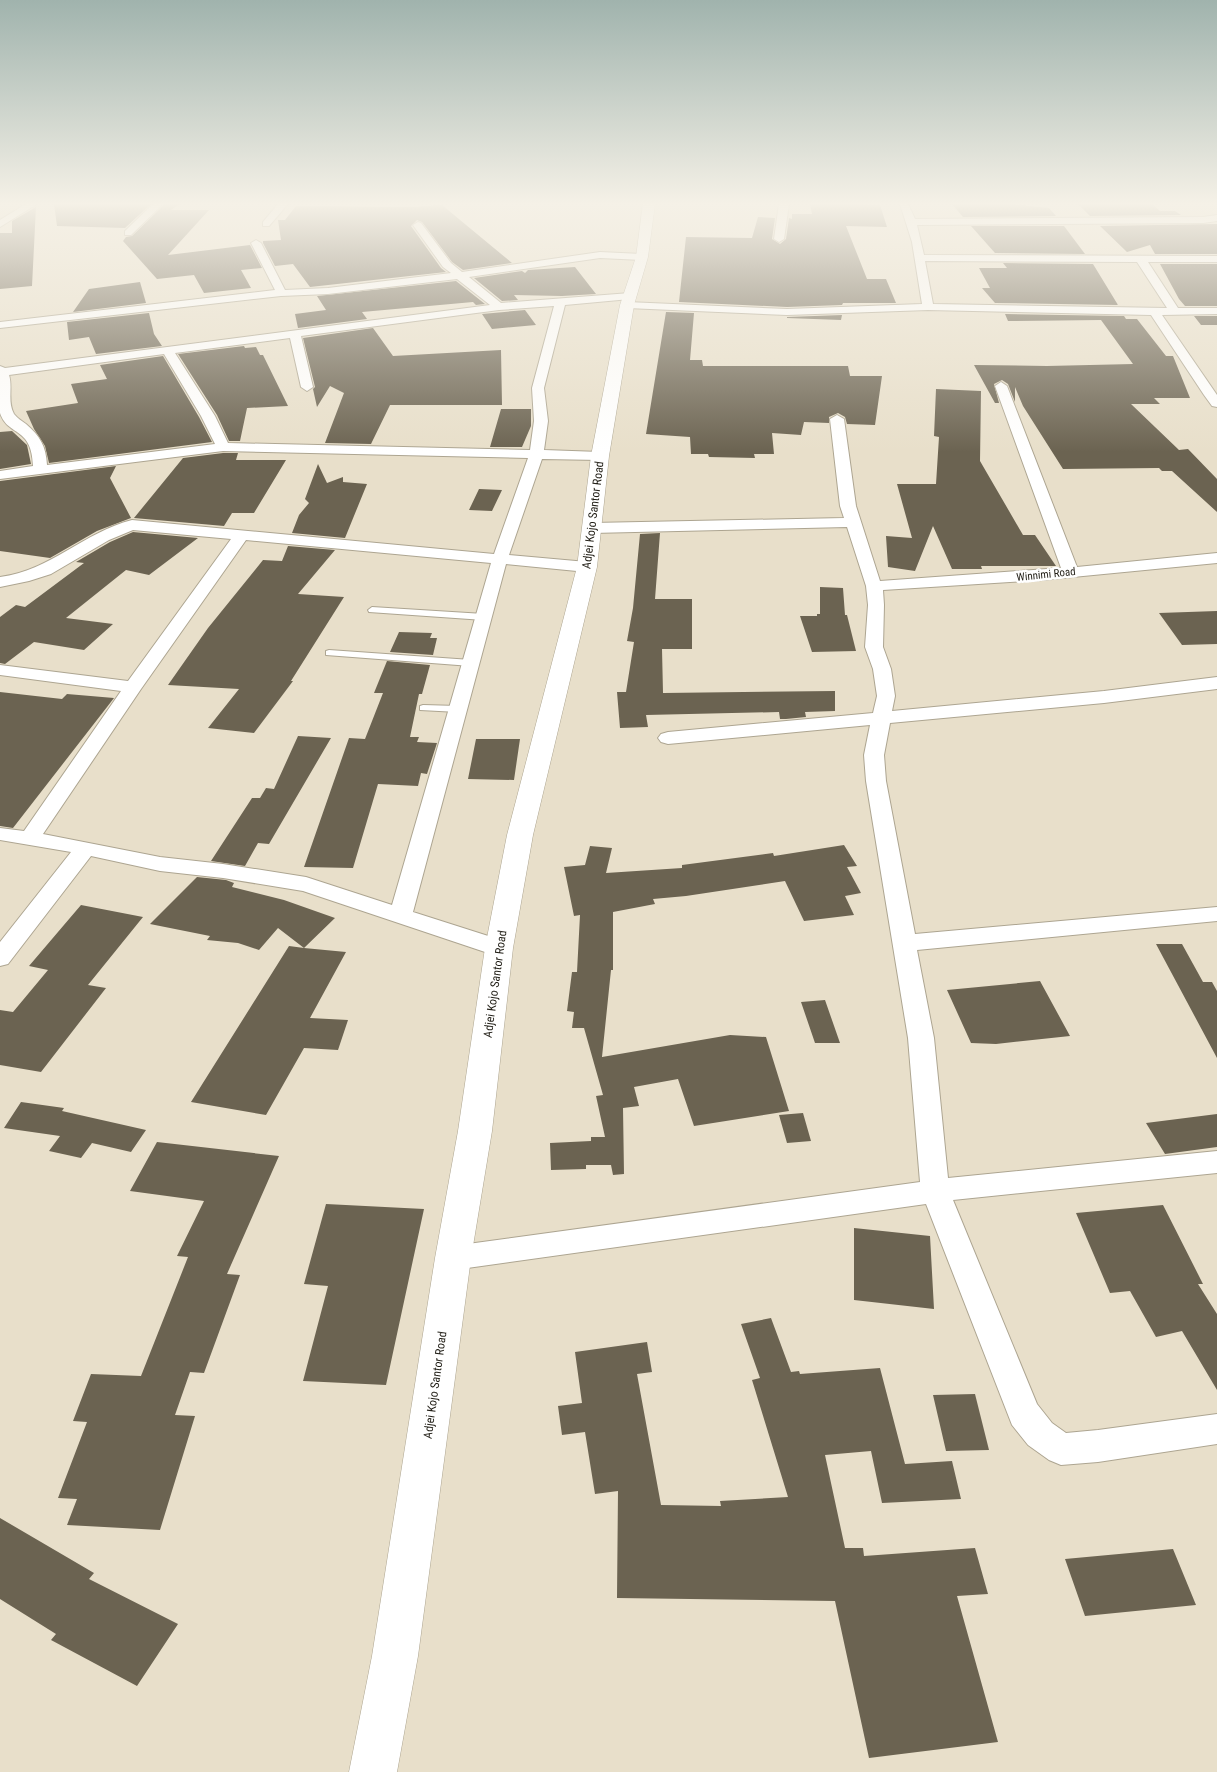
<svg xmlns="http://www.w3.org/2000/svg" width="1217" height="1772" viewBox="0 0 1217 1772" font-family="'Roboto Condensed',sans-serif">
<style>
.building{fill:#6b6351}
.lines{fill:none;stroke-linecap:round;stroke-linejoin:round}
.lane-casing{stroke:#ada591;stroke-width:2}
.street-casing{stroke:#ada591;stroke-width:2}
.secondary-casing{stroke:#ada591;stroke-width:1}
.lane{fill:#fff;fill-rule:evenodd}
.street{fill:#fff;fill-rule:evenodd}
.secondary{fill:#fff;fill-rule:evenodd}
.labels{text-anchor:middle;stroke-width:5;stroke-linejoin:round;paint-order:stroke}
.far-street-label{font-size:11px;fill:#211e16;stroke:#fff}
.street-label{font-size:12px;fill:#211e16;stroke:#fff}
</style>
<rect width="100%" height="100%" fill="#e8dfca"/>
<path class="building" d="M 54,204 L 151,204 L 125,228 L 57,226 Z
M 165,204 L 179,204 L 171,210 L 209,210 L 168,255 L 250,245 L 262,268 L 241,270 L 251,288 L 204,293 L 194,275 L 157,279 L 123,241 L 126,237 L 132,236 Z
M 810,204 L 880,205 L 887,227 L 846,226 L 867,279 L 886,279 L 896,303 L 843,303 L 842,305 L 787,307 L 679,302 L 686,237 L 752,238 L 758,217 L 775,218 L 772,239 L 780,244 L 786,239 L 789,218 L 792,219 L 792,214 L 812,214 Z
M 952,204 L 1008,204 L 1049,208 L 1056,216 L 963,217 Z
M 1078,204 L 1152,204 L 1160,211 L 1175,211 L 1181,215 L 1090,216 Z
M 442,205 L 512,263 L 463,270 L 452,262 L 422,222 L 417,220 L 411,226 L 441,268 L 446,272 L 310,287 L 293,264 L 275,266 L 263,243 L 263,241 L 281,240 L 278,220 L 285,220 L 296,206 L 413,207 Z
M 36,207 L 32,286 L 0,289 L 0,233 L 12,233 L 12,221 Z
M 1217,224 L 1217,254 L 1155,254 L 1150,245 L 1127,252 L 1100,226 Z
M 971,226 L 1064,226 L 1085,254 L 995,253 Z
M 1003,263 L 1093,264 L 1118,305 L 995,303 L 982,288 L 990,288 L 979,268 L 1007,268 Z
M 1160,264 L 1217,264 L 1217,306 L 1185,306 L 1179,299 Z
M 575,267 L 596,294 L 562,296 L 514,295 L 518,300 L 502,301 L 474,278 L 522,271 L 525,273 L 528,270 Z
M 456,281 L 485,304 L 476,305 L 473,302 L 362,312 L 367,319 L 298,328 L 295,314 L 326,310 L 317,296 Z
M 140,282 L 146,303 L 73,312 L 89,289 Z
M 525,310 L 536,325 L 492,329 L 482,314 Z
M 666,312 L 694,313 L 690,360 L 702,360 L 703,366 L 848,366 L 850,376 L 882,376 L 875,425 L 847,424 L 845,417 L 838,413 L 829,417 L 829,423 L 804,422 L 801,435 L 772,433 L 774,454 L 754,454 L 755,458 L 709,457 L 708,454 L 691,454 L 690,437 L 646,434 Z
M 149,313 L 154,334 L 162,346 L 96,354 L 89,337 L 69,340 L 67,322 Z
M 1005,314 L 1124,316 L 1126,319 L 1137,319 L 1166,356 L 1173,356 L 1190,398 L 1154,398 L 1160,404 L 1131,404 L 1179,450 L 1188,449 L 1217,479 L 1217,512 L 1172,471 L 1162,471 L 1159,468 L 1063,469 L 1023,406 L 1015,387 L 1015,402 L 1008,384 L 1002,380 L 994,384 L 999,403 L 995,403 L 974,365 L 1047,366 L 1133,364 L 1101,320 L 1008,321 Z
M 842,315 L 841,320 L 787,318 L 787,317 Z
M 1194,316 L 1217,316 L 1217,325 L 1201,325 Z
M 373,328 L 393,356 L 501,350 L 502,405 L 390,405 L 371,444 L 325,443 L 344,393 L 330,386 L 317,407 L 313,389 L 315,387 L 303,338 Z
M 244,346 L 245,348 L 256,347 L 260,355 L 263,355 L 288,406 L 247,408 L 240,441 L 229,441 L 217,415 L 178,354 Z
M 163,356 L 199,417 L 212,442 L 49,463 L 45,446 L 34,429 L 26,411 L 78,403 L 71,384 L 107,379 L 100,365 Z
M 936,389 L 981,391 L 980,461 L 1023,535 L 1035,535 L 1056,566 L 981,566 L 982,569 L 952,569 L 933,526 L 915,571 L 888,567 L 886,536 L 912,538 L 897,484 L 936,484 L 939,437 L 934,436 Z
M 501,409 L 531,409 L 531,426 L 522,447 L 490,447 Z
M 12,431 L 27,445 L 31,464 L 0,469 L 0,432 Z
M 223,453 L 238,453 L 236,460 L 286,460 L 254,513 L 232,513 L 224,526 L 134,518 L 183,458 Z
M 318,464 L 327,483 L 343,477 L 343,482 L 367,484 L 345,538 L 292,533 L 299,515 L 309,503 L 305,499 Z
M 116,466 L 110,478 L 131,518 L 97,531 L 50,558 L 0,551 L 0,481 Z
M 479,489 L 502,490 L 492,511 L 469,510 Z
M 133,532 L 198,538 L 149,575 L 126,570 L 66,618 L 113,624 L 84,650 L 34,642 L 5,664 L 0,663 L 0,617 L 16,605 L 25,607 L 84,563 L 76,562 L 110,542 Z
M 660,533 L 655,599 L 692,599 L 692,649 L 662,649 L 663,693 L 835,691 L 835,711 L 805,712 L 806,717 L 786,719 L 780,719 L 779,712 L 646,715 L 648,727 L 620,728 L 617,692 L 626,692 L 634,642 L 627,641 L 633,608 L 640,534 Z
M 288,546 L 335,550 L 298,594 L 344,597 L 291,681 L 293,681 L 254,733 L 208,728 L 239,689 L 168,685 L 208,628 L 263,560 L 282,561 Z
M 820,587 L 843,588 L 845,615 L 847,615 L 856,651 L 812,652 L 800,616 L 817,616 L 817,614 L 820,614 Z
M 1217,611 L 1217,644 L 1182,645 L 1159,613 Z
M 399,632 L 432,633 L 430,638 L 437,638 L 433,655 L 390,652 Z
M 387,661 L 430,665 L 422,694 L 419,694 L 410,737 L 419,737 L 417,742 L 437,743 L 427,774 L 421,773 L 418,786 L 378,784 L 353,868 L 304,867 L 349,738 L 365,739 L 383,693 L 374,693 Z
M 0,692 L 62,699 L 67,694 L 114,698 L 13,828 L 0,826 Z
M 298,736 L 331,738 L 269,844 L 258,843 L 245,866 L 211,861 L 252,798 L 260,798 L 266,788 L 274,789 Z
M 476,739 L 520,739 L 514,780 L 468,779 Z
M 844,845 L 857,866 L 847,867 L 861,893 L 845,896 L 854,915 L 804,921 L 785,881 L 686,896 L 653,899 L 655,904 L 613,912 L 613,970 L 611,970 L 602,1057 L 730,1035 L 766,1037 L 789,1111 L 694,1126 L 678,1079 L 634,1087 L 639,1106 L 623,1108 L 624,1174 L 613,1175 L 611,1165 L 586,1165 L 586,1169 L 551,1170 L 550,1143 L 591,1141 L 591,1137 L 605,1137 L 596,1096 L 603,1095 L 584,1028 L 572,1028 L 574,1012 L 567,1011 L 572,972 L 577,972 L 580,915 L 574,916 L 564,867 L 585,865 L 590,846 L 612,848 L 606,873 L 682,868 L 682,865 L 773,853 L 774,856 Z
M 197,877 L 226,880 L 234,883 L 232,887 L 284,900 L 335,918 L 304,948 L 346,952 L 310,1018 L 348,1020 L 338,1050 L 304,1048 L 266,1115 L 191,1102 L 289,946 L 304,948 L 278,928 L 259,950 L 238,943 L 207,940 L 210,936 L 150,924 Z
M 81,905 L 143,917 L 88,985 L 106,988 L 41,1072 L 0,1065 L 0,1010 L 13,1012 L 48,970 L 29,966 Z
M 1156,944 L 1182,944 L 1203,982 L 1212,982 L 1217,991 L 1217,1058 Z
M 1040,981 L 1070,1036 L 996,1044 L 971,1043 L 947,990 Z
M 825,1000 L 840,1043 L 815,1043 L 801,1002 Z
M 21,1102 L 64,1108 L 62,1111 L 146,1130 L 131,1152 L 92,1143 L 81,1158 L 49,1151 L 60,1136 L 4,1128 Z
M 803,1113 L 811,1141 L 787,1143 L 779,1115 Z
M 1217,1114 L 1217,1147 L 1165,1154 L 1146,1123 Z
M 157,1142 L 279,1156 L 227,1274 L 240,1275 L 204,1373 L 190,1372 L 175,1415 L 195,1416 L 160,1530 L 67,1525 L 77,1499 L 58,1498 L 87,1422 L 73,1421 L 91,1374 L 141,1376 L 188,1257 L 177,1256 L 204,1201 L 130,1191 Z
M 326,1204 L 424,1209 L 386,1385 L 303,1381 L 328,1286 L 304,1284 Z
M 1163,1205 L 1203,1284 L 1198,1284 L 1217,1314 L 1217,1390 L 1182,1331 L 1156,1337 L 1130,1291 L 1110,1293 L 1076,1213 Z
M 854,1228 L 930,1236 L 934,1309 L 854,1300 Z
M 771,1318 L 791,1372 L 799,1371 L 800,1374 L 880,1368 L 905,1464 L 952,1461 L 961,1499 L 882,1503 L 871,1451 L 825,1455 L 845,1548 L 863,1548 L 864,1556 L 975,1548 L 988,1594 L 957,1596 L 998,1742 L 869,1758 L 835,1601 L 617,1598 L 618,1491 L 595,1494 L 585,1432 L 562,1435 L 558,1406 L 582,1403 L 575,1352 L 647,1342 L 652,1372 L 637,1374 L 661,1505 L 721,1506 L 720,1501 L 788,1497 L 752,1380 L 760,1378 L 741,1324 Z
M 975,1394 L 989,1450 L 946,1451 L 933,1395 Z
M 0,1518 L 94,1573 L 89,1579 L 178,1624 L 137,1686 L 51,1640 L 56,1634 L 0,1599 Z
M 1173,1549 L 1196,1605 L 1085,1616 L 1065,1559 Z"/>
<g class="lines">
<g class="lane-casing">
<path id="lane" d="M 372,607 L 484,614 L 488,617 L 484,620 L 369,612 L 368,610 Z
M 329,650 L 471,660 L 476,663 L 471,666 L 326,655 L 326,651 Z
M 423,705 L 458,706 L 463,709 L 458,712 L 420,710 L 420,706 Z"/>
</g>
<g class="street-casing">
<path id="street" d="M 26,204 L 37,204 L 0,227 L 0,220 Z
M 153,204 L 163,204 L 131,235 L 125,235 L 125,231 Z
M 278,204 L 288,204 L 269,226 L 263,226 L 263,222 Z
M 779,204 L 789,204 L 784,239 L 779,242 L 774,239 Z
M 900,204 L 908,204 L 915,219 L 1203,217 L 1217,215 L 1217,221 L 1203,223 L 917,225 L 924,255 L 1217,256 L 1217,262 L 1148,262 L 1178,308 L 1217,308 L 1217,314 L 1162,315 L 1217,395 L 1217,407 L 1212,406 L 1204,395 L 1151,315 L 928,310 L 787,315 L 627,308 L 621,305 L 627,302 L 787,309 L 922,304 L 912,242 ZM 925,261 L 1137,262 L 1167,308 L 933,304 Z
M 418,222 L 421,223 L 451,263 L 462,272 L 600,252 L 642,254 L 647,257 L 642,260 L 600,258 L 469,277 L 501,303 L 630,293 L 635,296 L 630,299 L 565,305 L 544,388 L 548,421 L 544,450 L 600,452 L 607,456 L 600,460 L 542,459 L 509,555 L 587,562 L 593,564 L 595,567 L 593,570 L 587,572 L 506,564 L 413,912 L 507,942 L 511,948 L 507,954 L 499,956 L 491,954 L 303,891 L 223,878 L 160,871 L 91,856 L 8,964 L 0,966 L 0,942 L 71,852 L 0,840 L 0,828 L 24,831 L 121,691 L 0,675 L 0,665 L 128,681 L 231,539 L 133,530 L 109,540 L 51,574 L 29,581 L 0,587 L 0,577 C 50,571 84,532 132,520 L 494,554 L 528,458 L 223,451 L 0,479 L 0,471 L 33,466 C 32,426 8,437 0,413 C 0,404 0,377 0,366 L 5,368 L 490,305 L 457,279 L 328,294 L 281,296 L 0,328 L 0,322 L 275,290 L 251,243 L 256,240 L 261,243 L 285,290 L 328,288 L 451,273 L 443,267 L 413,225 ZM 554,306 L 532,388 L 534,421 L 530,450 L 228,443 L 215,416 L 175,353 L 290,338 L 301,387 L 307,391 L 313,387 L 301,336 L 499,310 ZM 164,354 L 201,416 L 215,444 L 47,465 C 46,446 40,436 26,424 C 22,421 17,418 14,414 C 7,402 13,387 9,375 ZM 246,540 L 491,563 L 392,905 L 306,877 L 223,864 L 160,857 L 43,834 L 141,689 Z
M 1001,382 L 1007,386 L 1077,567 L 1217,553 L 1217,563 L 1042,580 L 883,590 L 884,605 L 883,647 L 891,669 L 895,696 L 892,711 L 1104,691 L 1217,677 L 1217,689 L 1104,703 L 890,723 L 884,755 L 886,781 L 915,934 L 1217,907 L 1217,921 L 917,950 L 934,1038 L 948,1178 L 1217,1151 L 1217,1173 L 953,1200 L 1037,1404 L 1052,1423 L 1066,1433 L 1098,1430 L 1217,1414 L 1217,1444 L 1098,1462 L 1061,1465 L 1049,1460 L 1028,1445 L 1012,1425 L 926,1204 L 453,1270 L 442,1267 L 438,1258 L 442,1249 L 453,1246 L 920,1182 L 908,1038 L 866,781 L 864,755 L 870,725 L 668,744 L 661,742 L 658,738 L 661,734 L 668,732 L 873,713 L 877,696 L 873,669 L 865,647 L 868,605 L 866,586 L 847,527 L 592,533 L 587,531 L 584,528 L 587,525 L 592,523 L 844,518 L 840,506 L 830,419 L 837,415 L 844,419 L 856,506 L 880,581 L 1061,568 L 995,386 Z"/>
</g>
<g class="secondary-casing">
<path id="secondary" d="M 643,204 L 655,204 L 648,257 L 634,305 L 609,456 L 597,567 L 533,835 L 513,948 L 492,1131 L 471,1258 L 418,1656 L 397,1772 L 349,1772 L 372,1656 L 435,1258 L 458,1131 L 485,948 L 507,835 L 577,567 L 591,456 L 620,305 L 636,257 Z"/>
</g>
<use href="#lane" class="lane"/>
<use href="#street" class="street"/>
<use href="#secondary" class="secondary"/>
</g>
<linearGradient id="sky" x2="0" y2="1"><stop stop-color="#a0b3ad"/><stop offset="0.45" stop-color="#f5f1e7"/><stop offset="1" stop-color="#f5f1e7" stop-opacity="0"/></linearGradient>
<rect width="1217" height="452" fill="url(#sky)"/>
<g class="labels">
<g class="far-street-label">
<text transform="translate(1046 574) rotate(-6)" y="4">Winnimi Road</text>
</g>
<g class="street-label">
<text transform="translate(593 515) rotate(-83)" y="4">Adjei Kojo Santor Road</text>
<text transform="translate(495 984) rotate(-82)" y="4">Adjei Kojo Santor Road</text>
<text transform="translate(435 1385) rotate(-82)" y="4">Adjei Kojo Santor Road</text>
</g>
</g>
</svg>
